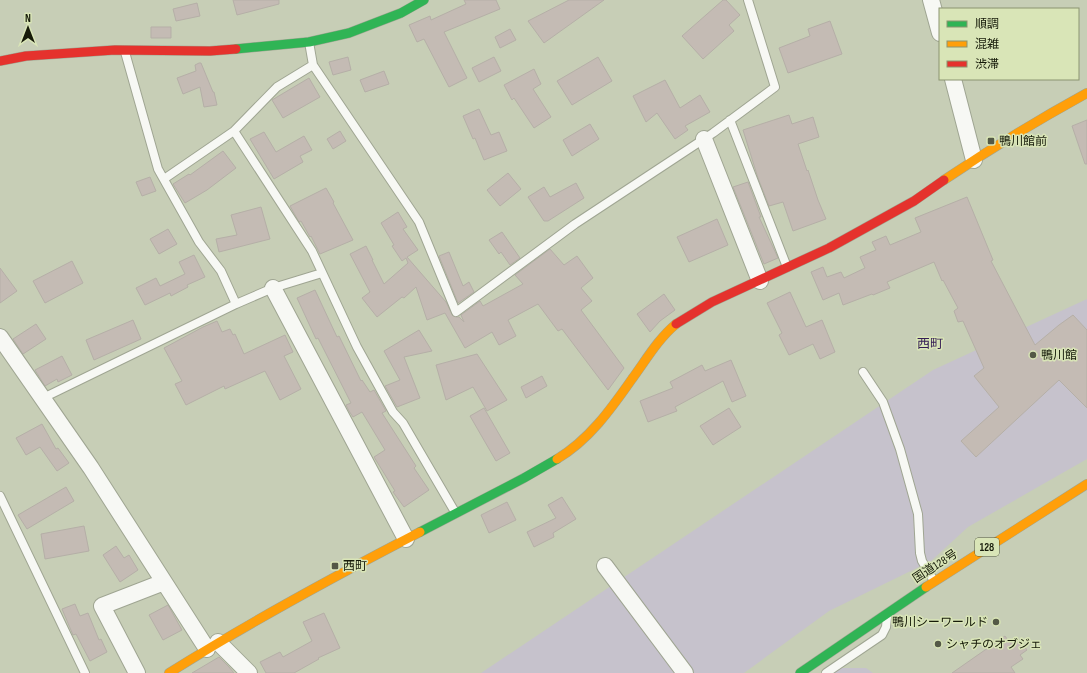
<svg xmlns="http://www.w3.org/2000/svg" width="1087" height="673" viewBox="0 0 1087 673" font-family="'Sofia Sans Condensed','Noto Sans JP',sans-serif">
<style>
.green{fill:#c6c2cc}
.building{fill:#c4bbb4;stroke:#b5afa7}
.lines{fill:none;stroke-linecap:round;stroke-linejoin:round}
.lane-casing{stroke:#9fa592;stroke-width:10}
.street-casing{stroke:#9fa592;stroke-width:18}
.fast-casing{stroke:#9fa592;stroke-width:10}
.slow-casing{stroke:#9fa592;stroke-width:10}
.jam-casing{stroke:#9fa592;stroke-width:10}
.lane{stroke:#f7f8f4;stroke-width:8}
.street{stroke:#f7f8f4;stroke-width:16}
.fast{stroke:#30b455;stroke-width:9}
.slow{stroke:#ff9f0a;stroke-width:9}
.jam{stroke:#e5322d;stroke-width:9}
.poi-dot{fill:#545946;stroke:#d9e5b7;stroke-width:1.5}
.labels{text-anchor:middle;stroke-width:3;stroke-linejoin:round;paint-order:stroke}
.shield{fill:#d9e5b7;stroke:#50573d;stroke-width:1}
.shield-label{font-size:11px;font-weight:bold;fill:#161a09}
.poi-label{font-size:12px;fill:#161a09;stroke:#d9e5b7;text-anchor:start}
.street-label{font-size:12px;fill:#161a09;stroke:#d9e5b7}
.neighbourhood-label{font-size:13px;fill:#341c55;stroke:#d9e5b7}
</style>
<rect width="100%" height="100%" fill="#c7ceb6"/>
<path class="green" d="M 1087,299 L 1087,459 L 968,527 L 931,561 L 829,611 L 744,673 L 481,673 L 933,370 Z
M 835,668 L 866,668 L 873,673 L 828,673 Z"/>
<path class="building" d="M 233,0 L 279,0 L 279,4 L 237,15 Z
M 464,0 L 496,0 L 500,9 L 444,32 L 467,78 L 449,87 L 424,39 L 417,42 L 409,25 L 430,16 L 431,20 L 466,4 Z
M 569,0 L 604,0 L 544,43 L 528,21 Z
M 723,0 L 726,0 L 740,15 L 729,25 L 734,31 L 703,59 L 682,36 Z
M 197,3 L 200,16 L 176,21 L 173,9 Z
M 830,21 L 842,54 L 788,73 L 779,48 L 810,36 L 808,29 Z
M 151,27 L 171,27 L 171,38 L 151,38 Z
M 510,29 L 516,40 L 500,48 L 495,37 Z
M 348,57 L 351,70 L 333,75 L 329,62 Z
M 494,57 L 501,71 L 479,82 L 472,68 Z
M 598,57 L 612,81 L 572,105 L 557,81 Z
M 199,63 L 201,63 L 213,92 L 214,92 L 217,105 L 204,107 L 200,87 L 183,94 L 177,78 L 196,71 L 195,65 Z
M 534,69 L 541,84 L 533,89 L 551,117 L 534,128 L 514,98 L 512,100 L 504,85 Z
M 384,71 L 389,84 L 365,92 L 360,80 Z
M 309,78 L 320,97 L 283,118 L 272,100 Z
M 665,80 L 680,108 L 700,95 L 710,112 L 685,126 L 688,130 L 675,139 L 657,113 L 646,122 L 633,96 Z
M 479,109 L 491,135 L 499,132 L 507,151 L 484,160 L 475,138 L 473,139 L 463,116 Z
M 789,115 L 792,124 L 813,117 L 819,137 L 798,144 L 807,171 L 808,170 L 818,200 L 826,219 L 793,231 L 783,202 L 769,206 L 758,178 L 743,130 Z
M 1087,120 L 1087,164 L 1085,164 L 1072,126 Z
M 590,124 L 599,139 L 572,156 L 563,140 Z
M 340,131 L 346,141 L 333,149 L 327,139 Z
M 264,132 L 276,152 L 304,136 L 312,150 L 300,156 L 303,162 L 274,179 L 250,139 Z
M 223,151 L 236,168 L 207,190 L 185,203 L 173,184 L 189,174 L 190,175 Z
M 508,173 L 521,189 L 500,206 L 487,190 Z
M 150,177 L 156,191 L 142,196 L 136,182 Z
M 748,182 L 761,217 L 759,217 L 778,258 L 764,264 L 733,187 Z
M 576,183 L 584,198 L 548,221 L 544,221 L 528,197 L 544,187 L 550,197 Z
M 326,188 L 334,202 L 333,203 L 353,240 L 320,254 L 311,236 L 310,237 L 301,221 L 299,222 L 290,206 Z
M 967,197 L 993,260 L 991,261 L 1035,345 L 1059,325 L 1073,315 L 1087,330 L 1087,408 L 1059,380 L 976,457 L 961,441 L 999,407 L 974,376 L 984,368 L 963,321 L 958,322 L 954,311 L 958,308 L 943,280 L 942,281 L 934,262 L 887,282 L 890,288 L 873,295 L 872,294 L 843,305 L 839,293 L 823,300 L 811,272 L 823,267 L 827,277 L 841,272 L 844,278 L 865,268 L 860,257 L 876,250 L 872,242 L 886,236 L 890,245 L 921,232 L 915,218 Z
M 261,207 L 270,239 L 219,252 L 216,239 L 237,235 L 231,215 Z
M 398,212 L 407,227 L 403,229 L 418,250 L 407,257 L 446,302 L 453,316 L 456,317 L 459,317 L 464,322 L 461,315 L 480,301 L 483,306 L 523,284 L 515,275 L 550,249 L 564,265 L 577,256 L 593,278 L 581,288 L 592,301 L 581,310 L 624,368 L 608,390 L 562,329 L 558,331 L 538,304 L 508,320 L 516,336 L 499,345 L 492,332 L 465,348 L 445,313 L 427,320 L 416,287 L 404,298 L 402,297 L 377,317 L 362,298 L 370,292 L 350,254 L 366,246 L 373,260 L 372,260 L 384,284 L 408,263 L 406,258 L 402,261 L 392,246 L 394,245 L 381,223 Z
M 717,219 L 728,245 L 689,262 L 677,237 Z
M 168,229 L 177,244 L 159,254 L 150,239 Z
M 502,232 L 520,258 L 510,265 L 501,252 L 499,254 L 489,240 Z
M 449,252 L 463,286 L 469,282 L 474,292 L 458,303 L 439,256 Z
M 194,255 L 205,277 L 187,285 L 188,287 L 171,296 L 170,293 L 145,305 L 136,288 L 156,278 L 160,286 L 185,274 L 179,262 Z
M 72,261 L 83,283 L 45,303 L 33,281 Z
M 0,268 L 17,291 L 0,303 Z
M 315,290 L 337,337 L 339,336 L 361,381 L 362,380 L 370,392 L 374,390 L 386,411 L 382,413 L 416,466 L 414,468 L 429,490 L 404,507 L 393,492 L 395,491 L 374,457 L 385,450 L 362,412 L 353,417 L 349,411 L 346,405 L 351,403 L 318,338 L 316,339 L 297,298 Z
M 790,292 L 806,327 L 822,320 L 835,352 L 820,359 L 813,344 L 789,355 L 779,335 L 782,333 L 767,303 Z
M 664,294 L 675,310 L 660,321 L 650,332 L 637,314 Z
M 133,320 L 141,339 L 94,360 L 86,340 Z
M 217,321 L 222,332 L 230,329 L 233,335 L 235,334 L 244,354 L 285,335 L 293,352 L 284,356 L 301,389 L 280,400 L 265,371 L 225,389 L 224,386 L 186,405 L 175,384 L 182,381 L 164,348 L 203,327 Z
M 36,324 L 46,339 L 23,354 L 13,339 Z
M 419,330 L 432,351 L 404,357 L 420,398 L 397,407 L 385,386 L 400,380 L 384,351 Z
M 477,354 L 507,400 L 487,411 L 473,387 L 446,400 L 436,365 Z
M 62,356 L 72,375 L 58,382 L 57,379 L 45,386 L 35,370 Z
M 731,360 L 746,396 L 732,402 L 723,381 L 675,407 L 677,411 L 648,422 L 640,401 L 673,388 L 670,382 L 702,365 L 705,371 Z
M 542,376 L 547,386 L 526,398 L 521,387 Z
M 484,408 L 510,453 L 496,461 L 470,416 Z
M 729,408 L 741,427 L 713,445 L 700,426 Z
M 42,424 L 56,449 L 58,448 L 69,463 L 57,471 L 40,447 L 26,455 L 16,438 Z
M 66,487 L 74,501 L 27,529 L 18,515 Z
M 562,497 L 576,519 L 553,533 L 554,537 L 534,547 L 527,532 L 556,518 L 548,505 Z
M 507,502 L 516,520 L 489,533 L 481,515 Z
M 84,526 L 89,551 L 45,559 L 41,534 Z
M 116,546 L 124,558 L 129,555 L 138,570 L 120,582 L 103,555 Z
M 75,604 L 80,616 L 88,613 L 99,640 L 101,639 L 107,652 L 90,661 L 76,634 L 73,635 L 62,609 Z
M 168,605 L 182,630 L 163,640 L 149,615 Z
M 324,613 L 340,648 L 318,658 L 319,659 L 294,673 L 266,673 L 260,662 L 280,652 L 283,657 L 312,641 L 303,622 Z
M 1005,636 L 1010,643 L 1018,638 L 1027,650 L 1020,655 L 1023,659 L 1011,667 L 1015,673 L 952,673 Z
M 219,657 L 229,667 L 234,673 L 192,673 Z"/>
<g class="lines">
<g class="lane-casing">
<path id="lane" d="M 309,42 L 313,65 L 419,222 L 456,312 L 575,224 L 713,133 L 775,87 L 748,0
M 125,52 L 158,169 L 199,242 L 221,271 L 236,304 L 273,288 L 322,273
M 730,120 L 787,267
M 234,131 L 312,251 L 357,347 L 393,412 L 403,423 L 455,512
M 164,179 L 234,131 L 277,87 L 313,65
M 863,372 L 883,402 L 900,449 L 918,514 L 920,553 L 922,561 L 934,581
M 43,398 L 236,304
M 0,496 L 85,673
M 826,673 L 882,635 L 886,627 L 887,617"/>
</g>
<g class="street-casing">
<path id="street" d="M 931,0 L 940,33
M 953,79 L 974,160
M 704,139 L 760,281
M 273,288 L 406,539
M 0,337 L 91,468 L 207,649
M 605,566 L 685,673
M 218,642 L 249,673
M 137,673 L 102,606 L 164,582"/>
</g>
<g class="fast-casing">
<path id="fast" d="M 236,49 L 309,42 L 349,33 L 401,13 L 424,0
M 420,532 L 524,478 L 557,459
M 800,673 L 926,587"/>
</g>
<g class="slow-casing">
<path id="slow" d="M 944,180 C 990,149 1038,120 1087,93
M 557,459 C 589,440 611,409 632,379 C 646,360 658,339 676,324
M 926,587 L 1087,484
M 169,673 C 250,622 335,576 420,532"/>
</g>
<g class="jam-casing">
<path id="jam" d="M 0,61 L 26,56 L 115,50 L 210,51 L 236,49
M 676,324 L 712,302 L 829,248 L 914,201 L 944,180"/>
</g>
<use href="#lane" class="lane"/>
<use href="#street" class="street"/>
<use href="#fast" class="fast"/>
<use href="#slow" class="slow"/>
<use href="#jam" class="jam"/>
</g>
<g class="poi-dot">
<rect x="987" y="137" width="8" height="8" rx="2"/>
<circle cx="1033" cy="355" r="4"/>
<rect x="331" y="562" width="8" height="8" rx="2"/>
<circle cx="996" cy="622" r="4"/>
<circle cx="938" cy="644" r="4"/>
</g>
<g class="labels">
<rect class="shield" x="975" y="538" width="24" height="18" rx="3"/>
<g class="shield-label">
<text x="987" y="551">128</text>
</g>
<g class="poi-label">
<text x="999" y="145">鴨川館前</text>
<text x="1041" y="359">鴨川館</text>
<text x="343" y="570">西町</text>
<text x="988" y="626" text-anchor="end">鴨川シーワールド</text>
<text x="946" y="648">シャチのオブジェ</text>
</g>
<g class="street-label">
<text transform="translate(935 566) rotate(-33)" y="4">国道128号</text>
</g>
<g class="neighbourhood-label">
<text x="930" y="348">西町</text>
</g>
</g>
<rect x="939" y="8" width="140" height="72" fill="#d9e5b7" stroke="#8b9471"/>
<rect x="947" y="21" width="20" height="6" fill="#30b455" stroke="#8b9471"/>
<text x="975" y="28" font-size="12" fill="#161a09">順調</text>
<rect x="947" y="41" width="20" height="6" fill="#ff9f0a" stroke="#8b9471"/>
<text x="975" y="48" font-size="12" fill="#161a09">混雑</text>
<rect x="947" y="61" width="20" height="6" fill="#e5322d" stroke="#8b9471"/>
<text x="975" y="68" font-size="12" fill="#161a09">渋滞</text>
<g transform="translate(28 28)" stroke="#d9e5b7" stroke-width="3" paint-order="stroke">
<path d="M0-3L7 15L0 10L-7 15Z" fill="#161a09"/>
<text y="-6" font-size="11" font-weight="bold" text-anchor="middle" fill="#161a09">N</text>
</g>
</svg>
